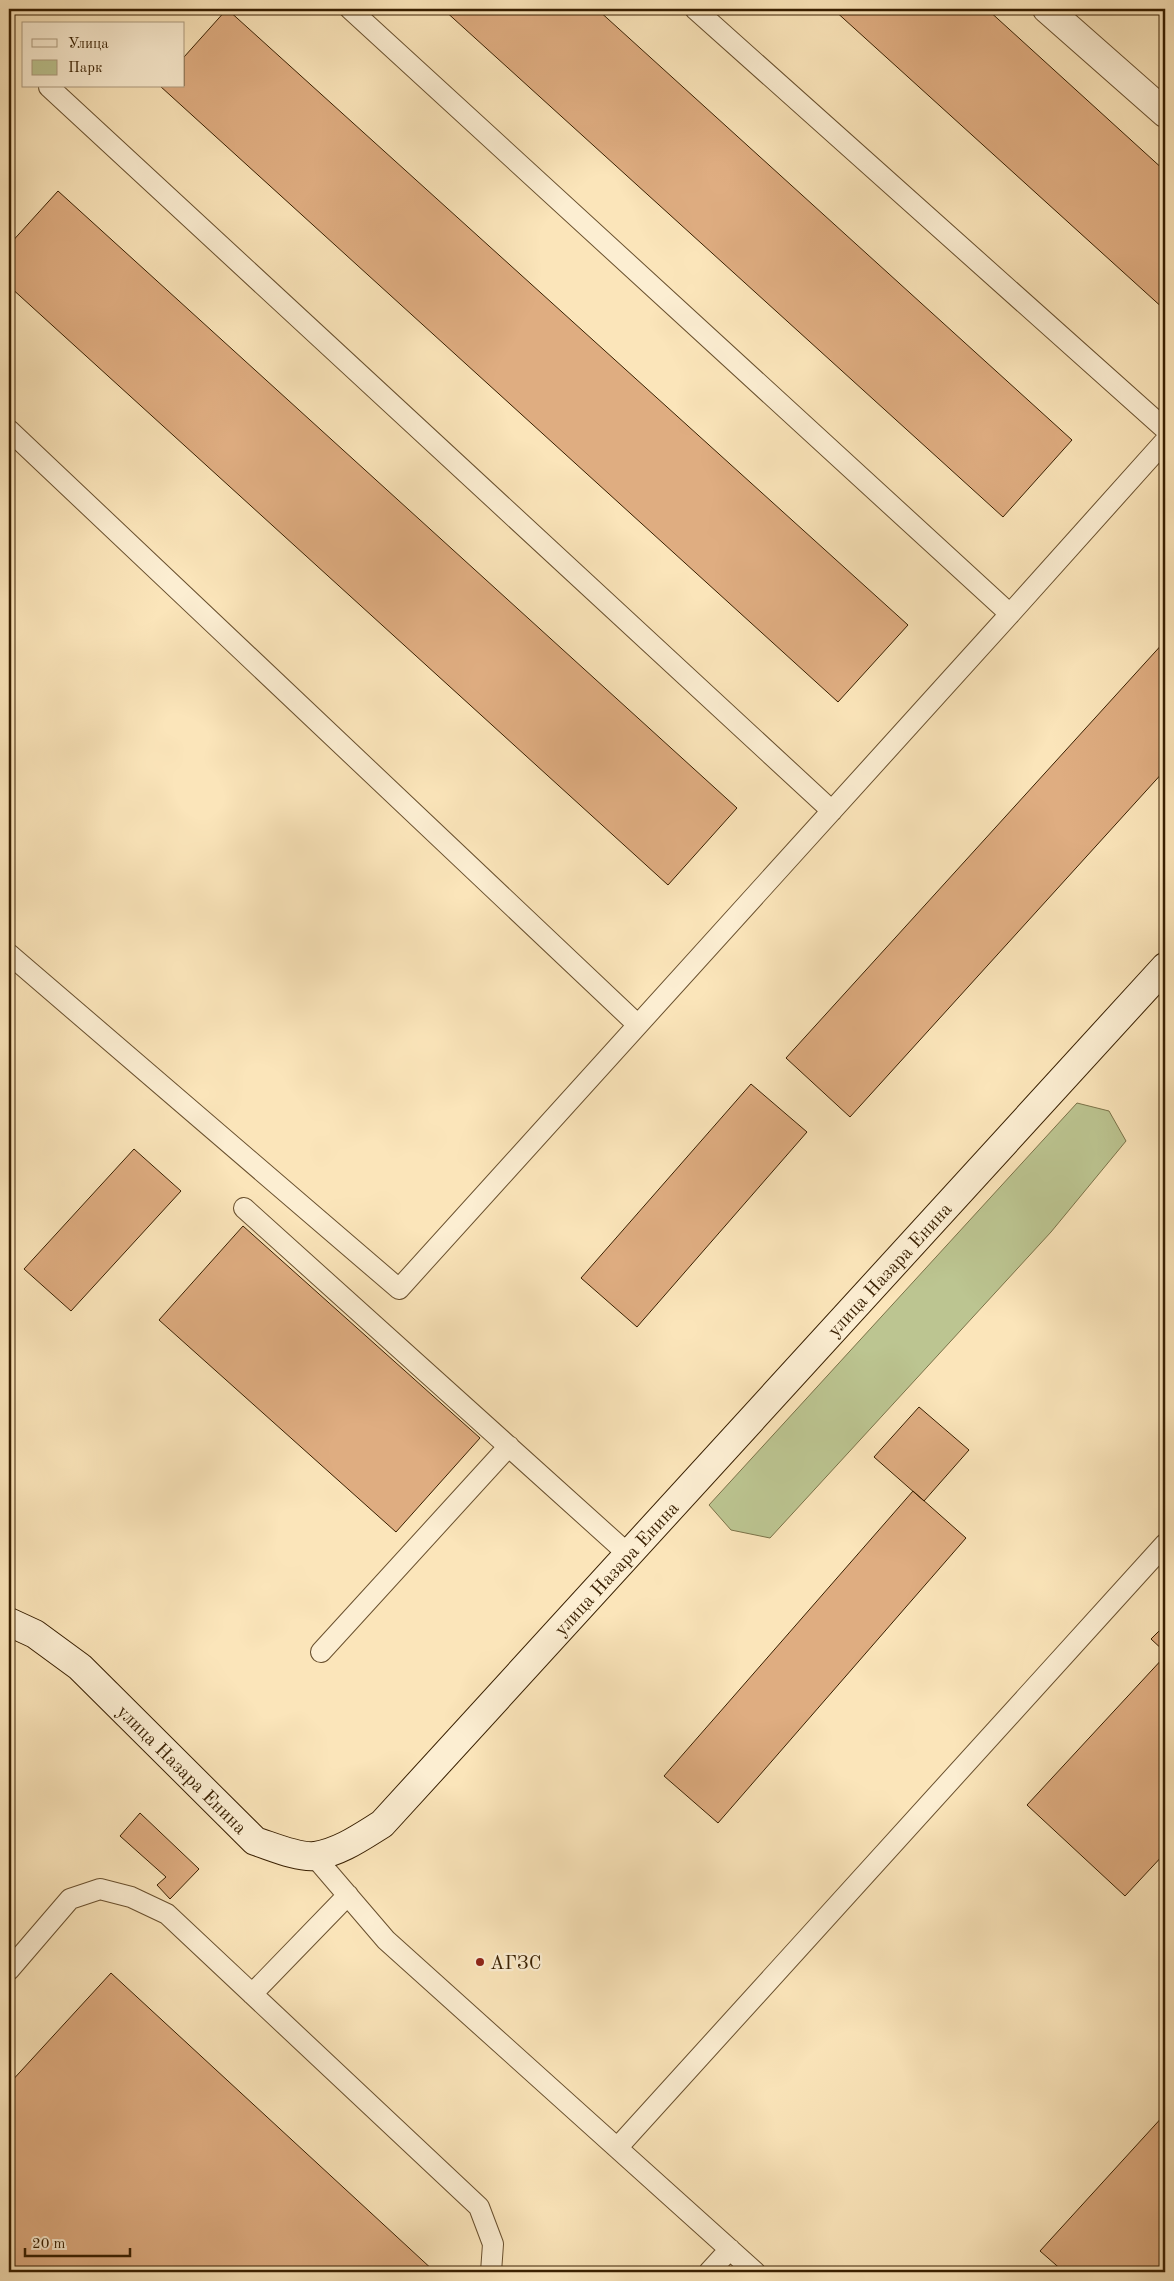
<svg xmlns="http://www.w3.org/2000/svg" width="1174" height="2281" viewBox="0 0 1174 2281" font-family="'Old Standard TT',serif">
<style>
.green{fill:#bcc591;stroke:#7a7248}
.building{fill:#dfad81;stroke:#381f00}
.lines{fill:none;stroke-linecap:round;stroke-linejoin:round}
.lane-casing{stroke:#69502e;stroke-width:22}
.street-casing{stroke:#69502e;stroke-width:30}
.secondary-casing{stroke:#381f00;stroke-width:30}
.lane{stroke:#fceed2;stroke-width:20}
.street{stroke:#fceed2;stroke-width:28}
.secondary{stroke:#fceed2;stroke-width:28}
.poi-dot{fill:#8f2418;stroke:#fceed2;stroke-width:2}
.labels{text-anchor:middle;stroke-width:4.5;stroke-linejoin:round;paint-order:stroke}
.street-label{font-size:19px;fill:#381f00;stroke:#fceed2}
.poi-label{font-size:19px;fill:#381f00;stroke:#fceed2;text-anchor:start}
</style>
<rect width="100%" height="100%" fill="#fbe5ba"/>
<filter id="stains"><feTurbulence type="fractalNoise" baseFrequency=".004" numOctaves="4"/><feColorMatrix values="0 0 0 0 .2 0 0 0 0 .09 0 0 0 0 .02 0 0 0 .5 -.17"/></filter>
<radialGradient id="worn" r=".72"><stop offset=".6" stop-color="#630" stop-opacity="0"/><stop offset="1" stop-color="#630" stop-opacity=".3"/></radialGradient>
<path class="green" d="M 1077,1103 L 1109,1111 L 1126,1141 L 1051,1232 L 770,1538 L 731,1530 L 709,1505 Z"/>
<path class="building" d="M 227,9 L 908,625 L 838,702 L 160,86 L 184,86 L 184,57 Z
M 443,9 L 597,9 L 1072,440 L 1003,517 Z
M 833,9 L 987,9 L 1165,171 L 1165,310 Z
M 58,191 L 737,808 L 668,885 L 9,286 L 9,245 Z
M 1165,641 L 1165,770 L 850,1117 L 786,1058 Z
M 751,1084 L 807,1132 L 637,1327 L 581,1278 Z
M 134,1149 L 181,1191 L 71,1311 L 24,1269 Z
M 243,1226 L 480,1438 L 396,1532 L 159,1320 Z
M 919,1407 L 969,1450 L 924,1501 L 874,1457 Z
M 913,1491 L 966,1538 L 718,1823 L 664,1776 Z
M 1165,1625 L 1165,1652 L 1151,1639 Z
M 1165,1656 L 1165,1853 L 1125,1896 L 1027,1805 Z
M 140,1813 L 199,1869 L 170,1899 L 157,1885 L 166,1877 L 120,1836 Z
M 111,1973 L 435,2272 L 9,2272 L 9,2084 Z
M 1165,2114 L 1165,2272 L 1064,2272 L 1040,2251 Z"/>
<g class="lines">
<g class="lane-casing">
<path id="lane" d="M 695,9 L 1165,429
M 49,87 L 832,811
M 9,430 L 638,1025
M 1010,614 L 1165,441
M 9,954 L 399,1289 L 1010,614 L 350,9
M 244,1208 L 628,1554
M 321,1652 L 509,1446
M 314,1856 L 386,1940 L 755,2272
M 9,1970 L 70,1899 L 100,1889 L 131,1897 L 167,1914 L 479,2207 L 493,2244 L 491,2272
M 252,1994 L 348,1895
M 618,2147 L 1165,1544
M 709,2272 L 730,2249"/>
</g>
<g class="street-casing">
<path id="street" d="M 1047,9 L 1165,113"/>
</g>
<g class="secondary-casing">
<g id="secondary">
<path id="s1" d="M 9,1622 L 35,1634 L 80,1667 L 255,1841 C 271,1846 298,1858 315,1856 C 340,1852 361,1837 382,1824 L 1165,967"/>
</g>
</g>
<use href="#lane" class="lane"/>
<use href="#street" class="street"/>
<use href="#secondary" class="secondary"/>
</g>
<circle class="poi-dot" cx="480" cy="1962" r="5"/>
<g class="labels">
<g class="street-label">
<text dy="7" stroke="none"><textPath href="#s1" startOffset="1220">улица Назара Енина</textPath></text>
<text dy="7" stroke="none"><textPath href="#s1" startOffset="815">улица Назара Енина</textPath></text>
<text dy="7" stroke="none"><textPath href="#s1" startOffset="229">улица Назара Енина</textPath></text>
</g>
<g class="poi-label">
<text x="490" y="1969">АГЗС</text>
</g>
</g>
<rect width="1174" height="2281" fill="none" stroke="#fbe5ba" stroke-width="30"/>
<rect x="10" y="10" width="1154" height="2261" fill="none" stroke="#381f00" stroke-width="2.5"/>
<rect x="15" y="15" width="1144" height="2251" fill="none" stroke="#381f00"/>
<rect x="22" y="22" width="162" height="65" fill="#fceed2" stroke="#ae9b7e"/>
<rect x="32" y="39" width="25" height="8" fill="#fceed2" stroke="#ae9b7e"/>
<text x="68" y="48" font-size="15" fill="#381f00">Улица</text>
<rect x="32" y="60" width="25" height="15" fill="#bcc591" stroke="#ae9b7e"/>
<text x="68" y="72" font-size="15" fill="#381f00">Парк</text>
<path d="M25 2248v8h105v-8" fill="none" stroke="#381f00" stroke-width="2.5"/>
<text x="32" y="2248" font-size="15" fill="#381f00" stroke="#fceed2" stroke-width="4" paint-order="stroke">20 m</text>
<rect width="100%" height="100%" filter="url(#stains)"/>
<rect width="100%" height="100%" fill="url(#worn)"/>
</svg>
